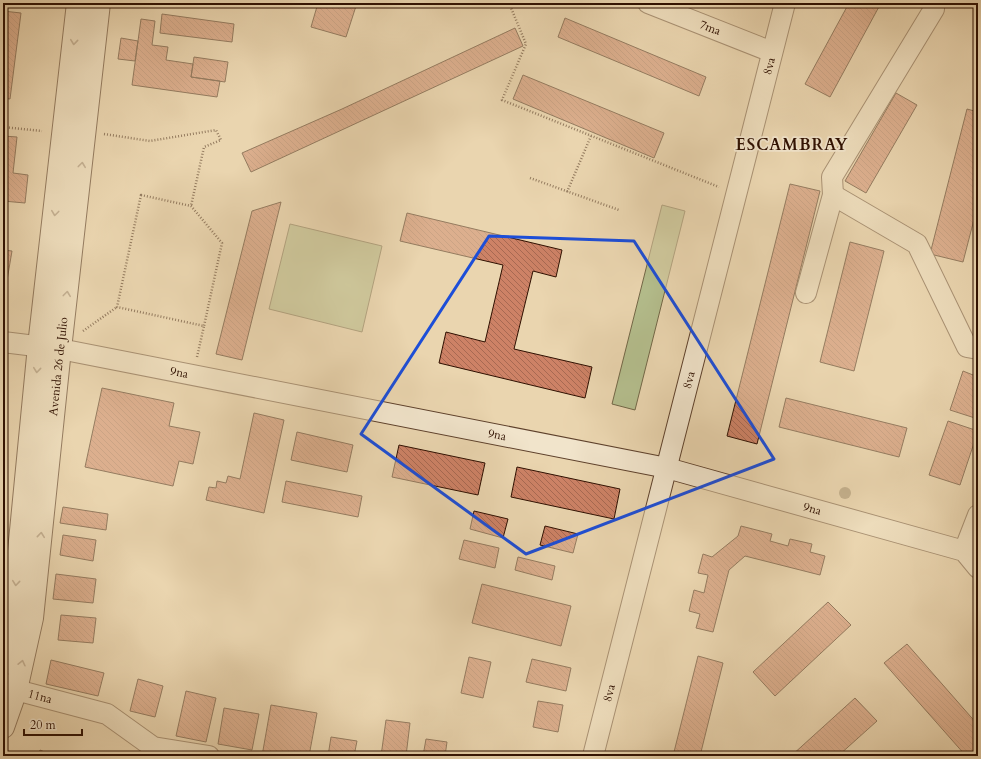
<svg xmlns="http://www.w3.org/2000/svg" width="981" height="759" viewBox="0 0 981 759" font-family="Cardo,serif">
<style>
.garden{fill:#b4be8d;stroke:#726747}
.building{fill:url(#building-back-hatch);stroke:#2f1001}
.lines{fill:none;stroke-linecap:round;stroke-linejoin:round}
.street-casing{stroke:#5e412c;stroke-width:22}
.secondary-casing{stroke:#2f1001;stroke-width:24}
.path{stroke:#2f1001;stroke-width:2.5;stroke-dasharray:1 2;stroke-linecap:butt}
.street{stroke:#f1e4cb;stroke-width:20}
.secondary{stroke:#f1e4cb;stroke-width:22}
.tree{fill:#998566}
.oneway{stroke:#9a8570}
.marked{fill:none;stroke:#1d4ed8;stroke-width:3;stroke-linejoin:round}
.labels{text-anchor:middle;stroke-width:3.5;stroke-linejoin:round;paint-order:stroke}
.street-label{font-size:12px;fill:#2f1001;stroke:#f1e4cb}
.district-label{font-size:16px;font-weight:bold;letter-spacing:1px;fill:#2f1001;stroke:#f1e4cb}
</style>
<defs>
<pattern id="building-back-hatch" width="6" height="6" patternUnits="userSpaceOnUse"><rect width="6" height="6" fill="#cd8266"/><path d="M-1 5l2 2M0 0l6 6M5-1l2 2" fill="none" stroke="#a76952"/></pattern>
</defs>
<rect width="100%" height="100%" fill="#ead5af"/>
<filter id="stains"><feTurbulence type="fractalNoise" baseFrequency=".005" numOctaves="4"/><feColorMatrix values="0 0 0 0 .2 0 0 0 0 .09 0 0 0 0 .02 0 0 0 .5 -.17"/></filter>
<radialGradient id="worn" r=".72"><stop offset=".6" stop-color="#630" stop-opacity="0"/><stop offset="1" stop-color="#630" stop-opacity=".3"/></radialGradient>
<path class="garden" d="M 662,205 L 685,211 L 635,410 L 612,404 Z
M 290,224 L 382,246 L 362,332 L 269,309 Z"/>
<path class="building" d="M 318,3 L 357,3 L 346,37 L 311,27 Z
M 849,3 L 881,3 L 830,97 L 805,84 Z
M 3,11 L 21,13 L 10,99 L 3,98 Z
M 162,14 L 234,24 L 232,42 L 160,33 Z
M 565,18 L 706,77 L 699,96 L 558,37 Z
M 141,19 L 155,21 L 152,45 L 168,47 L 166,60 L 193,64 L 191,77 L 220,81 L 217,97 L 132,85 Z
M 515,28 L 523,46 L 251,172 L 242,153 L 342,109 Z
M 121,38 L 138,41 L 135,61 L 118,59 Z
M 194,57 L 228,62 L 225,82 L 191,77 Z
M 523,75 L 664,133 L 654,158 L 513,99 Z
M 896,93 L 917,105 L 866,193 L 845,181 Z
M 967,109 L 978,112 L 978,204 L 963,262 L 930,254 Z
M 3,136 L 17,137 L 13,173 L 28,175 L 25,203 L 3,201 Z
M 790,184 L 820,191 L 757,444 L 727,436 Z
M 281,202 L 242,360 L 216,354 L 252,211 Z
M 407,213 L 562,250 L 556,277 L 533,271 L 514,349 L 592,367 L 585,398 L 439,363 L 446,332 L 485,342 L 503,265 L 400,241 Z
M 850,242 L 884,251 L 854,371 L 820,362 Z
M 3,250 L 12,251 L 4,298 L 3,298 Z
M 963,371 L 978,377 L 978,419 L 950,410 Z
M 102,388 L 174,403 L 169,426 L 200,432 L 193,464 L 179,461 L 173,486 L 85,467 Z
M 786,398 L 907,428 L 899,457 L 779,427 Z
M 254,413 L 284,420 L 264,513 L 206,500 L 209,487 L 216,488 L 217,481 L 226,483 L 228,476 L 240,479 Z
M 948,421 L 978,431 L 960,485 L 929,475 Z
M 297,432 L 353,445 L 347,472 L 291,460 Z
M 399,445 L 485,463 L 478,495 L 392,477 Z
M 517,467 L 620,489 L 614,519 L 511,497 Z
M 286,481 L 362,496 L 358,517 L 282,502 Z
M 63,507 L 108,514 L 106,530 L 60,523 Z
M 474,511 L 508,519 L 503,538 L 470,529 Z
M 545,526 L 578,534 L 573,553 L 540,545 Z
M 741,526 L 772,534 L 770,541 L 788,546 L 790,539 L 812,544 L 810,552 L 825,556 L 820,575 L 745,556 L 729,570 L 713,632 L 696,628 L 700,614 L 689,611 L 694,590 L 704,593 L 708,575 L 698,573 L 703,554 L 712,557 L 738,536 Z
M 63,535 L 96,540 L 93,561 L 60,555 Z
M 464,540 L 499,548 L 495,568 L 459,559 Z
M 518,557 L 555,566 L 552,580 L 515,570 Z
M 56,574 L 96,579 L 93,603 L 53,599 Z
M 482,584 L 571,606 L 561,646 L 472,623 Z
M 828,602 L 851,625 L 775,696 L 753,672 Z
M 61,615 L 96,618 L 93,643 L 58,640 Z
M 907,644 L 978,725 L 978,751 L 972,756 L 966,756 L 884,663 Z
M 698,656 L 723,663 L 700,756 L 688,756 L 674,752 Z
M 469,657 L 491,662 L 483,698 L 461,693 Z
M 532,659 L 571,668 L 566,691 L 526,682 Z
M 51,660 L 104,673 L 98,696 L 46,684 Z
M 138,679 L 163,686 L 155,717 L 130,711 Z
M 186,691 L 216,698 L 206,742 L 176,736 Z
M 855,698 L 877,721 L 838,756 L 791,756 Z
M 538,701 L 563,705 L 558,732 L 533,727 Z
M 271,705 L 317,713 L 309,756 L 262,756 Z
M 224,708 L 259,714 L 252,750 L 218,744 Z
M 386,720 L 410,723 L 406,756 L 381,756 Z
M 331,737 L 357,741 L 354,756 L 328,756 Z
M 426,739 L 447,742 L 445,756 L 423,756 Z
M 40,750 L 54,756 L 38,756 Z"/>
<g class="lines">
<g class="street-casing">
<g id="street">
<path id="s1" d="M 648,3 L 772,52"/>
<path d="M 833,195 L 917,244 L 967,347 L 978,349"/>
<path d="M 806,293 L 833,195 L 832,177 L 934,9 L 932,3"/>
<path id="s2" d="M 3,342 L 60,349 L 667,468 L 964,551 L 978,568"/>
<path d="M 964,551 L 978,515"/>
<path id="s3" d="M 3,688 L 16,690 L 107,714 L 153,747 L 209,756"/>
<path id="s4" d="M 593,756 L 785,3"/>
</g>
</g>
<g class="secondary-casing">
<g id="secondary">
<path d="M 3,664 L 13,613 L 39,346 L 78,3"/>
<path id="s5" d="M 3,727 L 16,690 L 32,618 L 60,349 L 99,3"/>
</g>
</g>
<path class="path" d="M 509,3 L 526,44 L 502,100 L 719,187
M 3,127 L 42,131
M 104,134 L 150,141 L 216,130 L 221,140 L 204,147 L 191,206
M 530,178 L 619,210
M 567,192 L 591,136
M 141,195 L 191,206 L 222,243 L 204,326 L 117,307 Z
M 975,319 L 978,310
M 83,331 L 117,307
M 197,357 L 204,326"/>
<use href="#street" class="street"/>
<use href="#secondary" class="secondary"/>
</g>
<circle class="tree" cx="845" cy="493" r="6"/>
<defs><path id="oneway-chevron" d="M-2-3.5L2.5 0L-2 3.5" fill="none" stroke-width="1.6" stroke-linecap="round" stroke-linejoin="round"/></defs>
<g class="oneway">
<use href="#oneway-chevron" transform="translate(74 42) rotate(96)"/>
<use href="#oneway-chevron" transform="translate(82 165) rotate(-83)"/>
<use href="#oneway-chevron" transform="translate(55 213) rotate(97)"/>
<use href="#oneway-chevron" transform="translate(67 294) rotate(-83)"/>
<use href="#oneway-chevron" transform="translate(37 370) rotate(96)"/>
<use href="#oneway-chevron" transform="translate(41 535) rotate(-84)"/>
<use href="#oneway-chevron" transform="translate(16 583) rotate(96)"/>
<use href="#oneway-chevron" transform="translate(22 663) rotate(-77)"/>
</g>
<path d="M0 0H981V759H0ZM 489,236 L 634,241 L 774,459 L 526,554 L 361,434 Z" fill="#ead5af" fill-opacity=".55" fill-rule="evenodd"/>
<path class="marked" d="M 489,236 L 634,241 L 774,459 L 526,554 L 361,434 Z"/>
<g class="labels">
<g class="street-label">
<text dy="4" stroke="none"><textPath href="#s1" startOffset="67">7ma</textPath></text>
<text dy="4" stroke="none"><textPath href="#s4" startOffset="712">8va</textPath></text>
<text dy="4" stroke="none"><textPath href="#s5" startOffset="366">Avenida 26 de Julio</textPath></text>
<text dy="4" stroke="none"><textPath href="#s2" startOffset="179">9na</textPath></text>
<text dy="4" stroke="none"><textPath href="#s4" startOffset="388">8va</textPath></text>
<text dy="4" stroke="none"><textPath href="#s2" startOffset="503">9na</textPath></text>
<text dy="4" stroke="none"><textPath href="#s2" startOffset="827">9na</textPath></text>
<text dy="4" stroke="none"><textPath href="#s4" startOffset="65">8va</textPath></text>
<text dy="4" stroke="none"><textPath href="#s3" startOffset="38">11na</textPath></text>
</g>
<g class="district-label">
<text x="792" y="150">ESCAMBRAY</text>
</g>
</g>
<rect width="981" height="759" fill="none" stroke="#ead5af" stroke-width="16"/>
<rect x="4" y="4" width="973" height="751" fill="none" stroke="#2f1001" stroke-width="2"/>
<rect x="8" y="8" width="965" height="743" fill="none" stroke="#2f1001"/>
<path d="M24 729v6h58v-6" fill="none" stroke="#2f1001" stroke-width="2"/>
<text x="30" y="729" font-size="12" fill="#2f1001" stroke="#f1e4cb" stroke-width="3" paint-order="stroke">20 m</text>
<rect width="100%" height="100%" filter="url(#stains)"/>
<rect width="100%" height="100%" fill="url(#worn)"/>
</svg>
